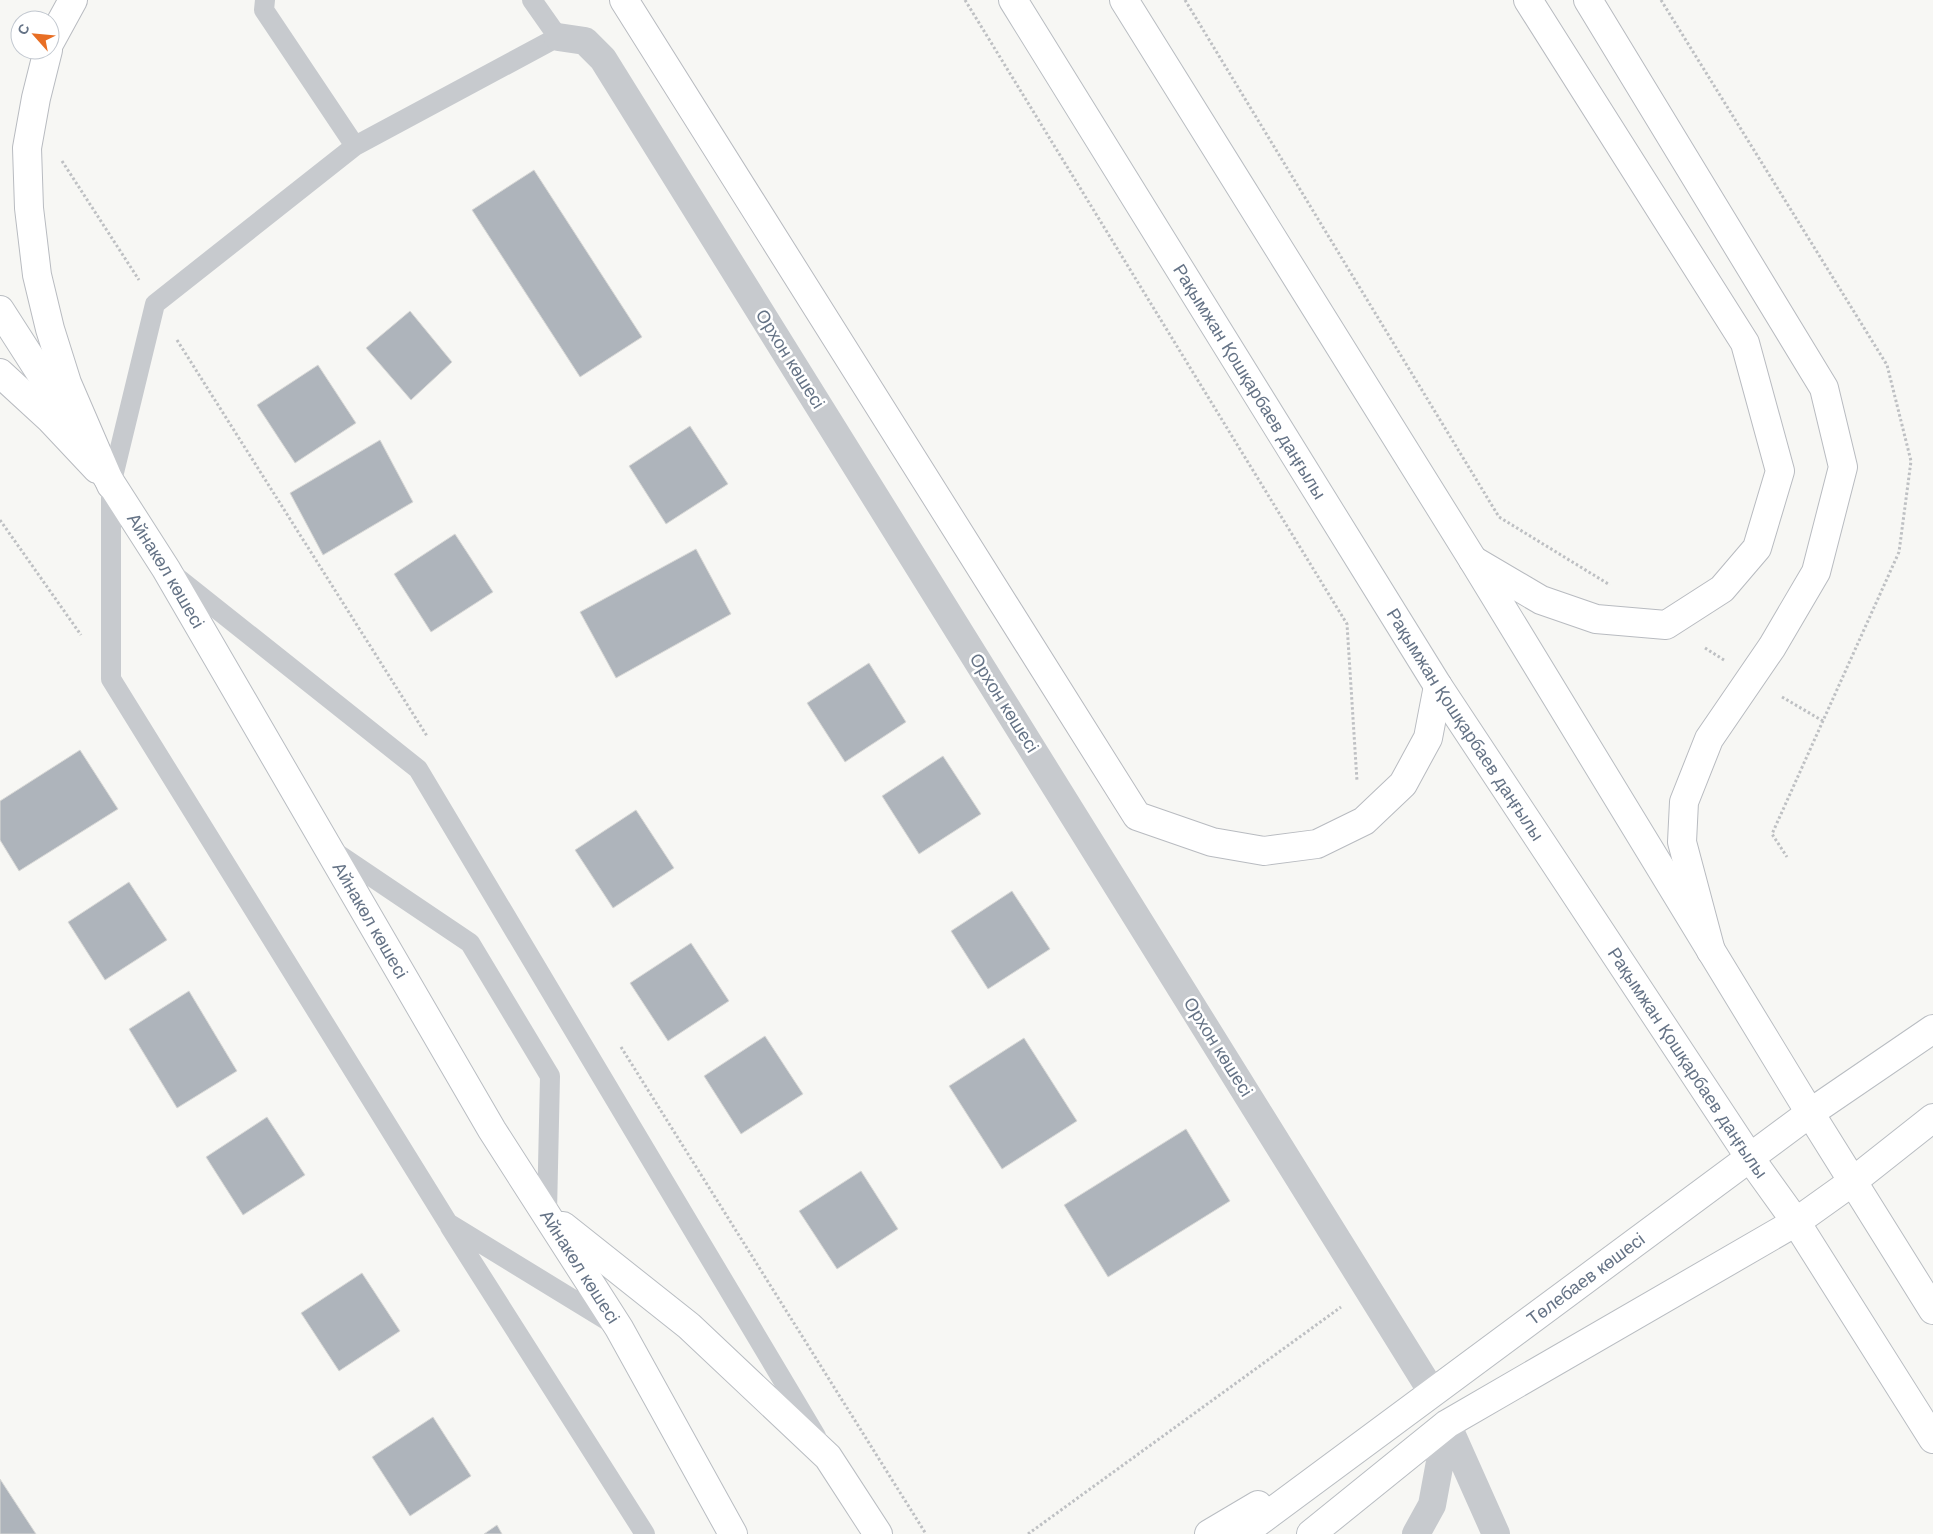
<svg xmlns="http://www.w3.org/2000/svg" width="1933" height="1534" viewBox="0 0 1933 1534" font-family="Arial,sans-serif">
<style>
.building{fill:#aeb4bb;stroke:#d9d9d7}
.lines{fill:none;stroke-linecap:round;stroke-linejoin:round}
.secondary-casing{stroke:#b9bdc2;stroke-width:30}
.primary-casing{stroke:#b8bbc0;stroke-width:30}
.path{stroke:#bec0c3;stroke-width:3;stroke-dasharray:2.5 2.5;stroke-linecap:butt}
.lane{stroke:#c7cace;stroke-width:20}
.street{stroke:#c7cace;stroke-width:28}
.secondary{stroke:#fff;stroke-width:28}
.primary{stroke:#fff;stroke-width:28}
.labels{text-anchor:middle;stroke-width:5;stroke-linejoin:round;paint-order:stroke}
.street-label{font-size:18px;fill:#657386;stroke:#fff}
</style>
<rect width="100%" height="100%" fill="#f7f7f4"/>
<path class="building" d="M 534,170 L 642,337 L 580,377 L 472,210 Z
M 410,311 L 452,362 L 411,400 L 366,348 Z
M 318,365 L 356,423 L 295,463 L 257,405 Z
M 690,426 L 728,484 L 666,524 L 629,466 Z
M 380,440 L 413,502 L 323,555 L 290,493 Z
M 455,534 L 493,592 L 431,632 L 394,574 Z
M 696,549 L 731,614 L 616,678 L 580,612 Z
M 869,663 L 906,722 L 845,762 L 807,703 Z
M 80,750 L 118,809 L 19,871 L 0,840 L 0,801 Z
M 943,756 L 981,814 L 919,854 L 882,796 Z
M 636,810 L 674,868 L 613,908 L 575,850 Z
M 129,882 L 167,940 L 105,980 L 68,922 Z
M 1012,891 L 1050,949 L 988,989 L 951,931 Z
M 691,943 L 729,1001 L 668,1041 L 630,983 Z
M 189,991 L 237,1071 L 177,1108 L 129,1029 Z
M 765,1036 L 803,1094 L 741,1134 L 704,1076 Z
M 1024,1038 L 1077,1121 L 1002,1169 L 949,1086 Z
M 267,1117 L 305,1175 L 243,1215 L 206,1157 Z
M 1186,1129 L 1230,1201 L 1108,1277 L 1064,1205 Z
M 861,1171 L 898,1229 L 837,1269 L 799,1211 Z
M 362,1273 L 400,1331 L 339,1371 L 301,1313 Z
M 433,1417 L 471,1476 L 410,1516 L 372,1457 Z
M 0,1479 L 36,1534 L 0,1534 Z
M 497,1525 L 502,1534 L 484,1534 Z"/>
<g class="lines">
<g class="secondary-casing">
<g id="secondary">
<path id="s1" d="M 1013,0 L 1438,686 L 1750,1158 L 1796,1222 L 1933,1439"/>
<path d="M 1124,0 L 1473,560 L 1810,1113 L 1933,1310"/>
<path id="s2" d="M 0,310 L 166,569 L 492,1130 L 619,1328 L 733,1534"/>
<path d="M 563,1226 L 689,1326 L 828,1457 L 878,1534"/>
<path d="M 1209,1534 L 1258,1505"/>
<path id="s3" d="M 1242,1534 L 1810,1113 L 1933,1029"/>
<path d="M 1311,1534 L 1447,1424 L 1796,1222 L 1852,1182 L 1933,1118"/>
</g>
</g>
<g class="primary-casing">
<path id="primary" d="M 624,0 L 1137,816 L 1212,842 L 1264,851 L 1317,844 L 1364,821 L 1403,784 L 1428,738 L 1438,686
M 1588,0 L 1824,388 L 1843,467 L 1816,572 L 1772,647 L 1709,739 L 1684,802 L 1682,842 L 1711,951
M 50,42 L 73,0
M 48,50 L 36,98 L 27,148 L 29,208 L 37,275 L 50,329 L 67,383 L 111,485
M 0,373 L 50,419 L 97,469
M 1473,560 L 1541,600 L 1596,619 L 1666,625 L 1722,589 L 1757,548 L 1780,471 L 1745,343 L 1528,0"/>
</g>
<path class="path" d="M 965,0 L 1347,624 L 1357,781
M 1185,0 L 1499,517 L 1610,585
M 1661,0 L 1887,365 L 1911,461 L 1899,552 L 1772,834 L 1787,857
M 62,161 L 139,280
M 177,340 L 427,736
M 0,520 L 81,635
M 1705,648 L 1724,660
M 1782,697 L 1823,721
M 621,1047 L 926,1534
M 1028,1534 L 1341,1307"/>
<path class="lane" d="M 265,0 L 264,10 L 355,146 L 155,304 L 111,485 L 111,679 L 448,1223 L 613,1324
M 355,146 L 558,37 L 532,0
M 174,575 L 418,769 L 816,1436
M 332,850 L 470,943 L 550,1076 L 547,1212
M 450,1227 L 645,1534"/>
<path class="street" d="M 558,37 L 585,41 L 603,59 L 1432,1392
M 1447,1424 L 1496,1534
M 1416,1534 L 1432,1505 L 1447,1424"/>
<use href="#secondary" class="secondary"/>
<use href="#primary" class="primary"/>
</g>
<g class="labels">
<g class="street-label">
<text transform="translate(790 359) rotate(58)" y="6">Орхон көшесі</text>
<text dy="6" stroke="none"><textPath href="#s1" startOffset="449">Рақымжан Қошқарбаев даңғылы</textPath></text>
<text dy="6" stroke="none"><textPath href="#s2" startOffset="309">Айнакөл көшесі</textPath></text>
<text transform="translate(1004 703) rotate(58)" y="6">Орхон көшесі</text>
<text dy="6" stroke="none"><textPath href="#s1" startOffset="854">Рақымжан Қошқарбаев даңғылы</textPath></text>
<text dy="6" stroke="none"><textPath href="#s2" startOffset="714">Айнакөл көшесі</textPath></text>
<text transform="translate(1218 1047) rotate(58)" y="6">Орхон көшесі</text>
<text dy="6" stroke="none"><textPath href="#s1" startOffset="1259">Рақымжан Қошқарбаев даңғылы</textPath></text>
<text dy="6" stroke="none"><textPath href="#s2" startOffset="1119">Айнакөл көшесі</textPath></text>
<text dy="6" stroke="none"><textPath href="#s3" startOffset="428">Төлебаев көшесі</textPath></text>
</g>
</g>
<g transform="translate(35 35) rotate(297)"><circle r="24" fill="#ffffff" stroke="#c1c7cf"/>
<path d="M0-4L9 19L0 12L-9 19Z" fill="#e86e24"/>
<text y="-8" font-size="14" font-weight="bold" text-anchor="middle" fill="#657386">С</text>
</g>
</svg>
